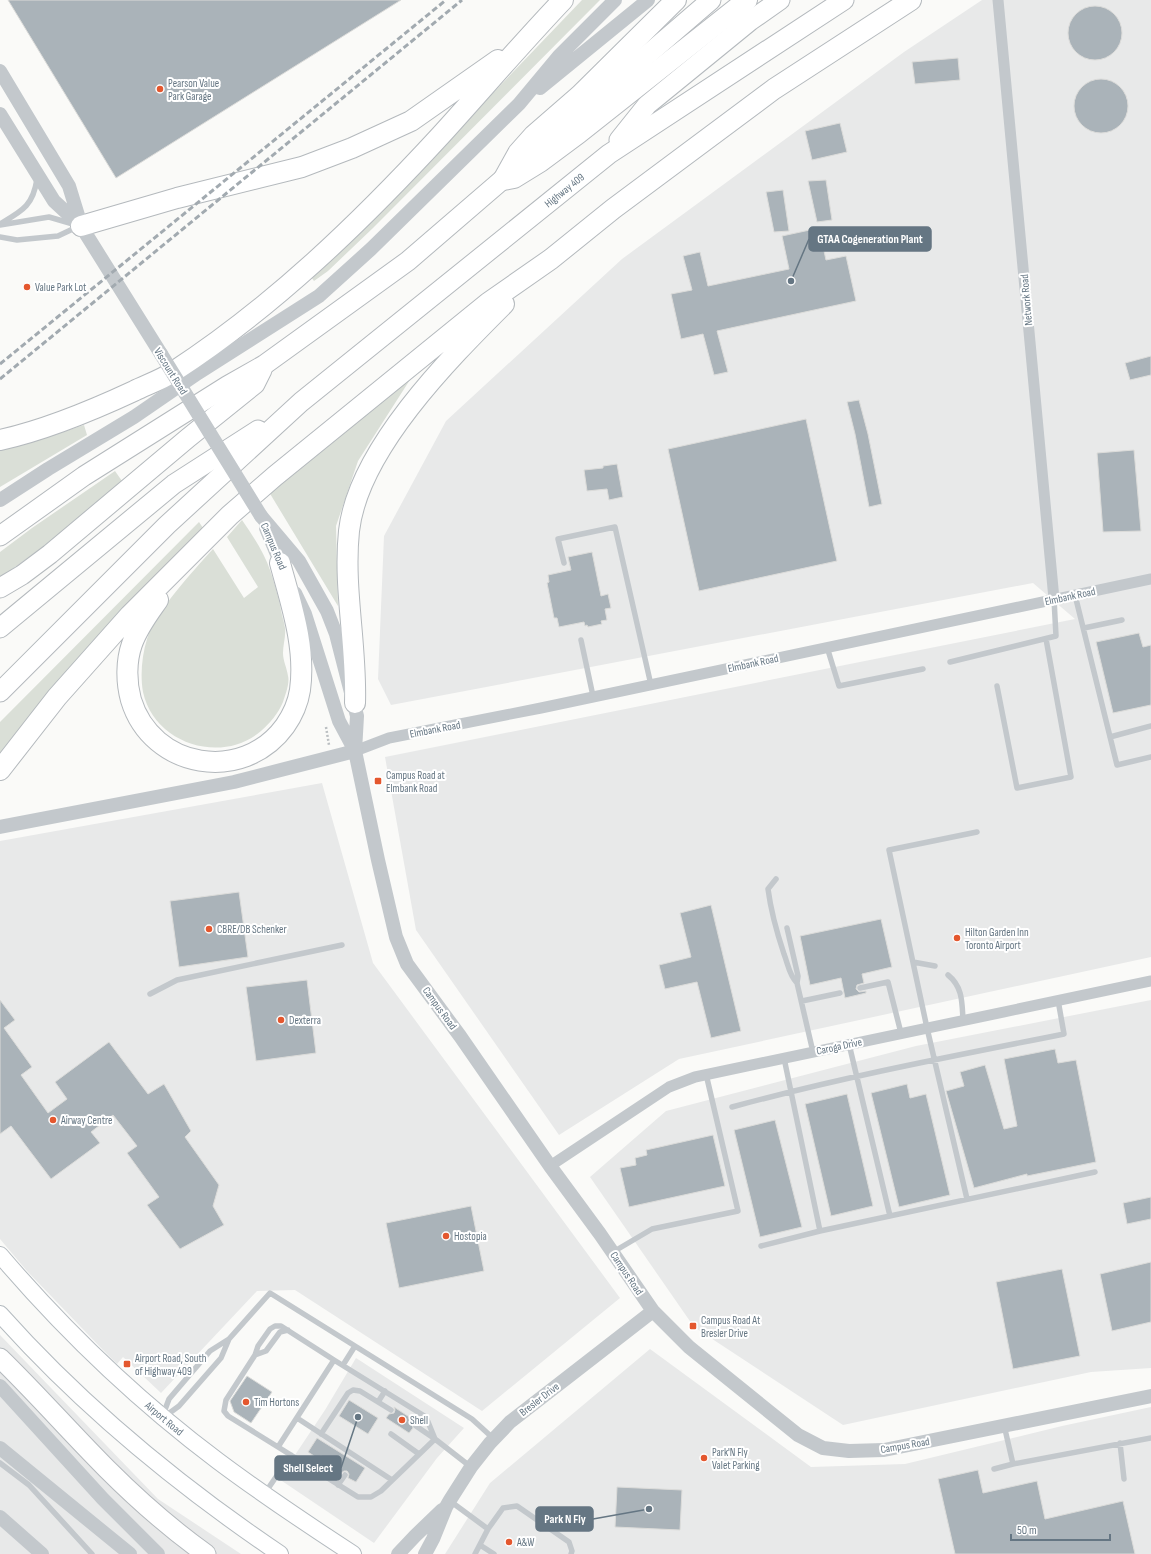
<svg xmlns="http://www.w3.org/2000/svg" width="1151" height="1554" viewBox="0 0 1151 1554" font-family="'Sofia Sans Condensed',sans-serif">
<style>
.built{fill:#e8e9e9}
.green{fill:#dadfd7}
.building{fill:#aab3b9;stroke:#dcdcda}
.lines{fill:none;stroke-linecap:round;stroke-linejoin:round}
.secondary-casing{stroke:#b3babf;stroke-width:18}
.trunk-casing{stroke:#b4b9bd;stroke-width:21}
.motorway-casing{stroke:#b4b9bd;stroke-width:22}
.path{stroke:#bbbfc2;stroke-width:2.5;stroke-dasharray:2 2;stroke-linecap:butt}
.service{stroke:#c3c8cc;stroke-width:5.5}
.minor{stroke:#c3c8cc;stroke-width:11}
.tertiary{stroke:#c3c8cc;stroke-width:14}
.secondary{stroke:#fff;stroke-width:16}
.trunk{stroke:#fff;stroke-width:19}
.motorway{stroke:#fff;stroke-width:20}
.rail{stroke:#a2aab0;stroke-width:3;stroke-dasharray:6 3;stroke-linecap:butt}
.tertiary-bridge{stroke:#c3c8cc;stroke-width:14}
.poi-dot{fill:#e4572e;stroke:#fff;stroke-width:1.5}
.labels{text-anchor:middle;stroke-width:4;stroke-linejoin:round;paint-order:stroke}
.poi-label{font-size:11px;fill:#657683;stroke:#fff;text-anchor:start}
.street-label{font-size:11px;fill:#657683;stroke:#fff}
.leader{fill:none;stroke:#657683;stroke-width:1.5}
.callout-dot{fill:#657683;stroke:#fff;stroke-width:1.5}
.callout{fill:#657683;stroke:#657683;stroke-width:1.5}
.callout-label{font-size:12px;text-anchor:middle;font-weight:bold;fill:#fff}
</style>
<rect width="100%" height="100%" fill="#fafaf8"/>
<path class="built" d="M 982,0 L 1151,0 L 1151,957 L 679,1059 L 559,1135 L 416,930 L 385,757 L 1075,619 L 1033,583 L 391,705 L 378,679 L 384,536 L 446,421 L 622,259 L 904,52 Z
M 322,783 L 373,963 L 620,1298 L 482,1411 L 295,1290 L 257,1291 L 161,1393 L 123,1357 L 117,1364 L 103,1350 L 27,1271 L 0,1239 L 0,841 Z
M 1151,1000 L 1151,1368 L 1091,1372 L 843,1425 L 694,1327 L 590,1177 L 666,1111 L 916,1046 Z
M 0,1335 L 158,1499 L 241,1554 L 0,1554 Z
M 650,1349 L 811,1467 L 905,1464 L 1062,1426 L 1151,1407 L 1151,1554 L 445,1554 L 490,1483 Z
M 356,1358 L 464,1428 L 437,1458 L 374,1543 L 279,1479 L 325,1410 Z"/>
<path class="green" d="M 582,0 L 600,0 L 373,228 L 328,271 L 314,281 L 311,277 L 403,187 Z
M 413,375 L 358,461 L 336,526 L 338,606 L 269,492 Z
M 84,425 L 87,435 L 0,487 L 0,449 L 54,435 Z
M 115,471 L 122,481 L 47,544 L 0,578 L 0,552 L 32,528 Z
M 242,520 C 253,536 264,552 270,570 C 274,581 277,593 280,605 C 281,613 284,621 285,628 C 286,636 283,645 283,653 C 283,661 287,668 288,676 C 290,683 285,696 283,702 C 278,714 270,723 261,731 C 222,765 154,744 143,692 C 140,675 142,655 147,639 C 156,611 193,571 213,549 L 244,598 L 258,587 L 227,537 Z
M 199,522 L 203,528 L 84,653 L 46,696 L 0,754 L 0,722 Z"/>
<path class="building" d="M 8,0 L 401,0 L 116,178 Z
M1068 33a27 27 0 1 1 54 0a27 27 0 1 1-54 0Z
M 958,58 L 960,80 L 915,84 L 912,62 Z
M1074 106a27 27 0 1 1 54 0a27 27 0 1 1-54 0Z
M 840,123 L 847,152 L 812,160 L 805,131 Z
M 826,180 L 832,220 L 817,222 L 808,181 Z
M 783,190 L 789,231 L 774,232 L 766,192 Z
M 819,228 L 826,260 L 846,256 L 856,301 L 717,331 L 728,372 L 714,375 L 703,334 L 681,339 L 671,294 L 692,290 L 683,256 L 700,252 L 708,286 L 789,269 L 782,236 Z
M 1151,356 L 1151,375 L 1130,380 L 1125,363 Z
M 859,400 L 868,434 L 882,504 L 869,507 L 855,434 L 847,402 Z
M 806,419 L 837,561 L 699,591 L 668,449 Z
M 1134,450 L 1141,531 L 1103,532 L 1097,453 Z
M 617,464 L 623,497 L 609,500 L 607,489 L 587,491 L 584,470 L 603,468 L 603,466 Z
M 592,552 L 601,596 L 608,594 L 611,608 L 605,609 L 607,620 L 601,621 L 602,624 L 588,627 L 587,625 L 585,626 L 584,622 L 559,627 L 557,618 L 554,618 L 547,583 L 549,582 L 548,575 L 571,570 L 568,557 Z
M 1139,633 L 1143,647 L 1151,645 L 1151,705 L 1113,713 L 1096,642 Z
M 239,892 L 248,957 L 179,967 L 170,901 Z
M 711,905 L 741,1031 L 711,1038 L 697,982 L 665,989 L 659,965 L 691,957 L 680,913 Z
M 881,919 L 892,967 L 862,974 L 864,983 L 857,985 L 856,989 L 859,992 L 866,991 L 866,993 L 845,998 L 841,978 L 810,985 L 800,936 Z
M 307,980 L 316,1053 L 256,1061 L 246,987 Z
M 0,1000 L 15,1020 L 4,1028 L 32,1067 L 21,1075 L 48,1113 L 67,1099 L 55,1082 L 109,1042 L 148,1094 L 164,1084 L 191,1131 L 185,1137 L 219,1185 L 213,1206 L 224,1225 L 180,1249 L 147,1205 L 159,1197 L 127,1153 L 137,1146 L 113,1115 L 91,1132 L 100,1143 L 51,1179 L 11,1126 L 0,1134 Z
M 1055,1049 L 1058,1063 L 1076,1060 L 1096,1162 L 1027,1176 L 1027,1174 L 974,1188 L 946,1091 L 964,1086 L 960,1072 L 985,1065 L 1004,1129 L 1017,1126 L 1004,1059 Z
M 907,1084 L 910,1098 L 926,1094 L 950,1195 L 899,1207 L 871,1093 Z
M 847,1094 L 873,1206 L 831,1216 L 805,1104 Z
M 775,1120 L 802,1227 L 760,1237 L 734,1130 Z
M 713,1135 L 725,1186 L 629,1207 L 620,1168 L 636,1165 L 635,1158 L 647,1155 L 646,1150 Z
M 1151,1197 L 1151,1219 L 1127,1224 L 1123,1203 Z
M 471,1206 L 484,1271 L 399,1288 L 386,1223 Z
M 1151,1262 L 1151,1322 L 1112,1331 L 1100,1274 Z
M 1062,1269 L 1080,1356 L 1013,1369 L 996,1282 Z
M 247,1376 L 272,1392 L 251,1423 L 234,1412 L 230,1401 Z
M 349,1400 L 378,1418 L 368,1434 L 339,1416 Z
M 394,1407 L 417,1422 L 412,1424 L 413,1428 L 409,1433 L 386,1418 L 389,1414 L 394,1413 L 395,1410 Z
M 317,1438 L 365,1468 L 356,1482 L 348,1478 L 349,1474 L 347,1471 L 344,1471 L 341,1473 L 337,1470 L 337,1467 L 335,1464 L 332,1464 L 329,1466 L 324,1463 L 325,1460 L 323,1457 L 321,1456 L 317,1458 L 308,1452 Z
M 978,1470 L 983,1493 L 1037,1481 L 1045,1519 L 1123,1501 L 1135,1554 L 955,1554 L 938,1479 Z
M 617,1487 L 682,1490 L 680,1530 L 615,1527 Z"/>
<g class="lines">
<g class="secondary-casing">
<g id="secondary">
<path id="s1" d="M 0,1255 C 65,1331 138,1401 218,1461 C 262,1494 307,1524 353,1554"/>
<path d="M 0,1314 C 82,1406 178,1485 280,1554"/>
</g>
</g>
<g class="trunk-casing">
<g id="trunk">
<path d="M 619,140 L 647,105 L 750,21 L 780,0"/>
<path d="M 0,536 L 84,476 L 227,386 L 264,365 L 408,261 L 711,0"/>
<path d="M 0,588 L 22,575 L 50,554 L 188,438 L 255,384 L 262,370"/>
<path d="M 0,628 L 174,484 L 258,430"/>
<path id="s2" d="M 0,692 L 167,525 L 301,402 L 609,154 L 844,0"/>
<path d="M 0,1358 C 37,1394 71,1433 107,1469 C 138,1500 171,1529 206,1554"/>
</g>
</g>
<g class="motorway-casing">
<path id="motorway" d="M 503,180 L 514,178 L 540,162 L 579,133 L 747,0
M 503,180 L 518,153 L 534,135 L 580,95 L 676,0
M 81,226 L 177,198 L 302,167 L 352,148 L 411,121 L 498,60
M 0,440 C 46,430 91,411 134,391 C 146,385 161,380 173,372 C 273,307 360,223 441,135 C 482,90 521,44 563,0
M 158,600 C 149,613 138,627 132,644 C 126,661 126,682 131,700 C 152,769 243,784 285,726 C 292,716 298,703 300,690 C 306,647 291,604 280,563
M 355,703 C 357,646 343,588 349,531 C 358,450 449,359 504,304
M 0,770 L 57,697 L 130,615 L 230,515 L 275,476 L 488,303 L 551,259 L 613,209 L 774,89 L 911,0"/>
</g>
<path class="path" d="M 326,727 L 329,745"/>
<path class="service" d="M 0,224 C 22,211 33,206 37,179
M 0,225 L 49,217 L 73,224
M 0,237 L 17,240 L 58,236 L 77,227
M 564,563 L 558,539 L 615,527 L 651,685
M 1075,595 L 1117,765 L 1151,757
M 1084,628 L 1122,620
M 581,640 L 593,696
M 827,647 L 839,686 L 923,669
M 950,662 L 1056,636 L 1054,599
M 997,686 L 1017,788 L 1071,777 L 1046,639
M 1110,737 L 1151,726
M 776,879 L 768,889 C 771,912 777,933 784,954 C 788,964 789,975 797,983
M 787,928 L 798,976 L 797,983 L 813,1052
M 913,962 L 935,966
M 948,975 C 963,987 962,1003 963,1020
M 860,988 L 888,982 L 901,1033
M 150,994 L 177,980 L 342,945
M 802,1001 L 840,993
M 849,1044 L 890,1216
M 784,1058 L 820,1231
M 732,1107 C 842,1077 953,1056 1064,1034 L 1058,1000
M 967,1199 L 927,1028 L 889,850 L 977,832
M 761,1246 L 820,1231 L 1095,1172
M 613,1252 L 652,1229 L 738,1211 L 706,1074
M 255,1355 L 266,1351 L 280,1332 L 288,1330
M 343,1365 L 355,1346
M 378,1402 L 385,1391
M 163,1415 L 169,1399 L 210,1351 L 229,1339 L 270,1293 L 472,1419 L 494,1439
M 164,1417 L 179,1406 L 221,1358 L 229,1339
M 297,1418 L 392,1480
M 416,1426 L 435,1439 L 381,1491 L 371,1497 L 358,1497 L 278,1447 L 334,1360 L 426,1417 L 435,1439 L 471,1467
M 321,1434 L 348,1393 L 353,1390 L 360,1391 L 391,1410
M 391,1434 L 419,1454
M 1120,1443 L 1124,1479
M 278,1447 L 228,1416 L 224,1411 L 226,1400 L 255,1355 L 258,1346 L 270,1329 L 275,1326 L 281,1326 L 334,1360
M 0,1463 L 29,1485 L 92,1554
M 1013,1464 L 1151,1438
M 994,1469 L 1013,1464 L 1004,1425
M 315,1470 L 321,1460
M 326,1477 L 333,1468
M 338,1485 L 345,1475
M 265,1493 L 291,1455
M 450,1501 L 488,1529
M 480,1545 L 494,1554
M 475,1554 L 488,1529 L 503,1508 L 517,1506 L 569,1542 L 572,1551 L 571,1554"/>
<path class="minor" d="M 998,0 L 1054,599
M 355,751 L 389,738 L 541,708 L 1151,579
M 550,1166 L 669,1087 L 695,1077 L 1151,981"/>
<path class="tertiary" d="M 0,71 L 69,186 L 81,225
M 540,88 L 648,0
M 0,114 L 54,201 L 81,226 L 161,354
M 0,500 L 48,469 L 134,417 L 198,373 L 319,296 L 371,249 L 519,104 L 559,56 L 615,0
M 261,516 L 299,561 L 327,611 L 336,634 L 357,716 L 355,751 L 378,860 L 396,937 L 407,964 L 460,1036 L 550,1166 L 600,1234 L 653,1311 L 689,1347 L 798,1435 L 823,1448 L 849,1451 L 884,1450 L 1151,1396
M 266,528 L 284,571
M 295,593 L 305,614 L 339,721 L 355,751
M 0,827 L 234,782 L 355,751
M 0,1386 L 103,1499 L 158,1554
M 0,1448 L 130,1554
M 0,1517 L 42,1554
M 398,1554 L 415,1536 L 442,1510
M 425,1554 L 433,1539 L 446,1507 L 450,1500 L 471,1467 L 490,1443 L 510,1422 L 653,1311"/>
<use href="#secondary" class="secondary"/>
<use href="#trunk" class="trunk"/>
<use href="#motorway" class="motorway"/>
<path class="rail" d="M 0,364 L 446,0
M 0,379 L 462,0"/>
<path class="tertiary-bridge" d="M 161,354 L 261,516"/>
</g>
<g class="poi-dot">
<circle cx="160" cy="89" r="4"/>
<circle cx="27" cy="287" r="4"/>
<rect x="374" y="777" width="8" height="8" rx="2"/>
<circle cx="209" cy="929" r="4"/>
<circle cx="957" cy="938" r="4"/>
<circle cx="281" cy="1020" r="4"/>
<circle cx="53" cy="1120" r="4"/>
<circle cx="446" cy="1236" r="4"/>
<rect x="689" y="1322" width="8" height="8" rx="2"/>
<rect x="123" y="1360" width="8" height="8" rx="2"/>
<circle cx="246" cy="1402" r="4"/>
<circle cx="402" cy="1420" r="4"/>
<circle cx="704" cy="1458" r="4"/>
<circle cx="509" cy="1542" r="4"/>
</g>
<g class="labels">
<g class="poi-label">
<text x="168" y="87">Pearson Value<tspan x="168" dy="13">Park Garage</tspan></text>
<text x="35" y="291">Value Park Lot</text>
<text x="386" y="779">Campus Road at<tspan x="386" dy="13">Elmbank Road</tspan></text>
<text x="217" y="933">CBRE/DB Schenker</text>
<text x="965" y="936">Hilton Garden Inn<tspan x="965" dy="13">Toronto Airport</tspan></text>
<text x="289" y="1024">Dexterra</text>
<text x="61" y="1124">Airway Centre</text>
<text x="454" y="1240">Hostopia</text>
<text x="701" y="1324">Campus Road At<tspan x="701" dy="13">Bresler Drive</tspan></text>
<text x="135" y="1362">Airport Road, South<tspan x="135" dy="13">of Highway 409</tspan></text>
<text x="254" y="1406">Tim Hortons</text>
<text x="410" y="1424">Shell</text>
<text x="712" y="1456">Park'N Fly<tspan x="712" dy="13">Valet Parking</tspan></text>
<text x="517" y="1546">A&amp;W</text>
</g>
<g class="street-label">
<text dy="4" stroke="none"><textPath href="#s2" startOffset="756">Highway 409</textPath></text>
<text transform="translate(1026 300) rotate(-95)" y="4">Network Road</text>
<text transform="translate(171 371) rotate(58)" y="4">Viscount Road</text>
<text transform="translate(274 546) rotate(67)" y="4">Campus Road</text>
<text transform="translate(1070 596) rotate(-12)" y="4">Elmbank Road</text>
<text transform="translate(753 663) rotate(-12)" y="4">Elmbank Road</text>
<text transform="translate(435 729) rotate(-11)" y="4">Elmbank Road</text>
<text transform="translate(440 1008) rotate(54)" y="4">Campus Road</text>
<text transform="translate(839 1046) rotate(-12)" y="4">Caroga Drive</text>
<text transform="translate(627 1273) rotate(56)" y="4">Campus Road</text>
<text transform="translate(539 1399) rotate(-38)" y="4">Bresler Drive</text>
<text dy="4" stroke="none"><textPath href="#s1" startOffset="232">Airport Road</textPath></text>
<text transform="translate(905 1445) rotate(-10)" y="4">Campus Road</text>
</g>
</g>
<path class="leader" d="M791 281L809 239M358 1417L341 1468M649 1509L593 1519"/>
<g class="callout-dot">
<circle cx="791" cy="281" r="4"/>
<circle cx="358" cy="1417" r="4"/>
<circle cx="649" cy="1509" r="4"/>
</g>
<g class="callout">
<rect x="809" y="227" width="122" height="24" rx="4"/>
<rect x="275" y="1456" width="66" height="24" rx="4"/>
<rect x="536" y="1507" width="57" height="24" rx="4"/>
</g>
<g class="callout-label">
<text x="870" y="243">GTAA Cogeneration Plant</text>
<text x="308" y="1472">Shell Select</text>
<text x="565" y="1523">Park N Fly</text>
</g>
<path d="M1011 1534v6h99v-6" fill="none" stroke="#657683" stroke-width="2"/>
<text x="1017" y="1534" font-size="12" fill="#657683" stroke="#ffffff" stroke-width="3" paint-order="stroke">50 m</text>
</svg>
